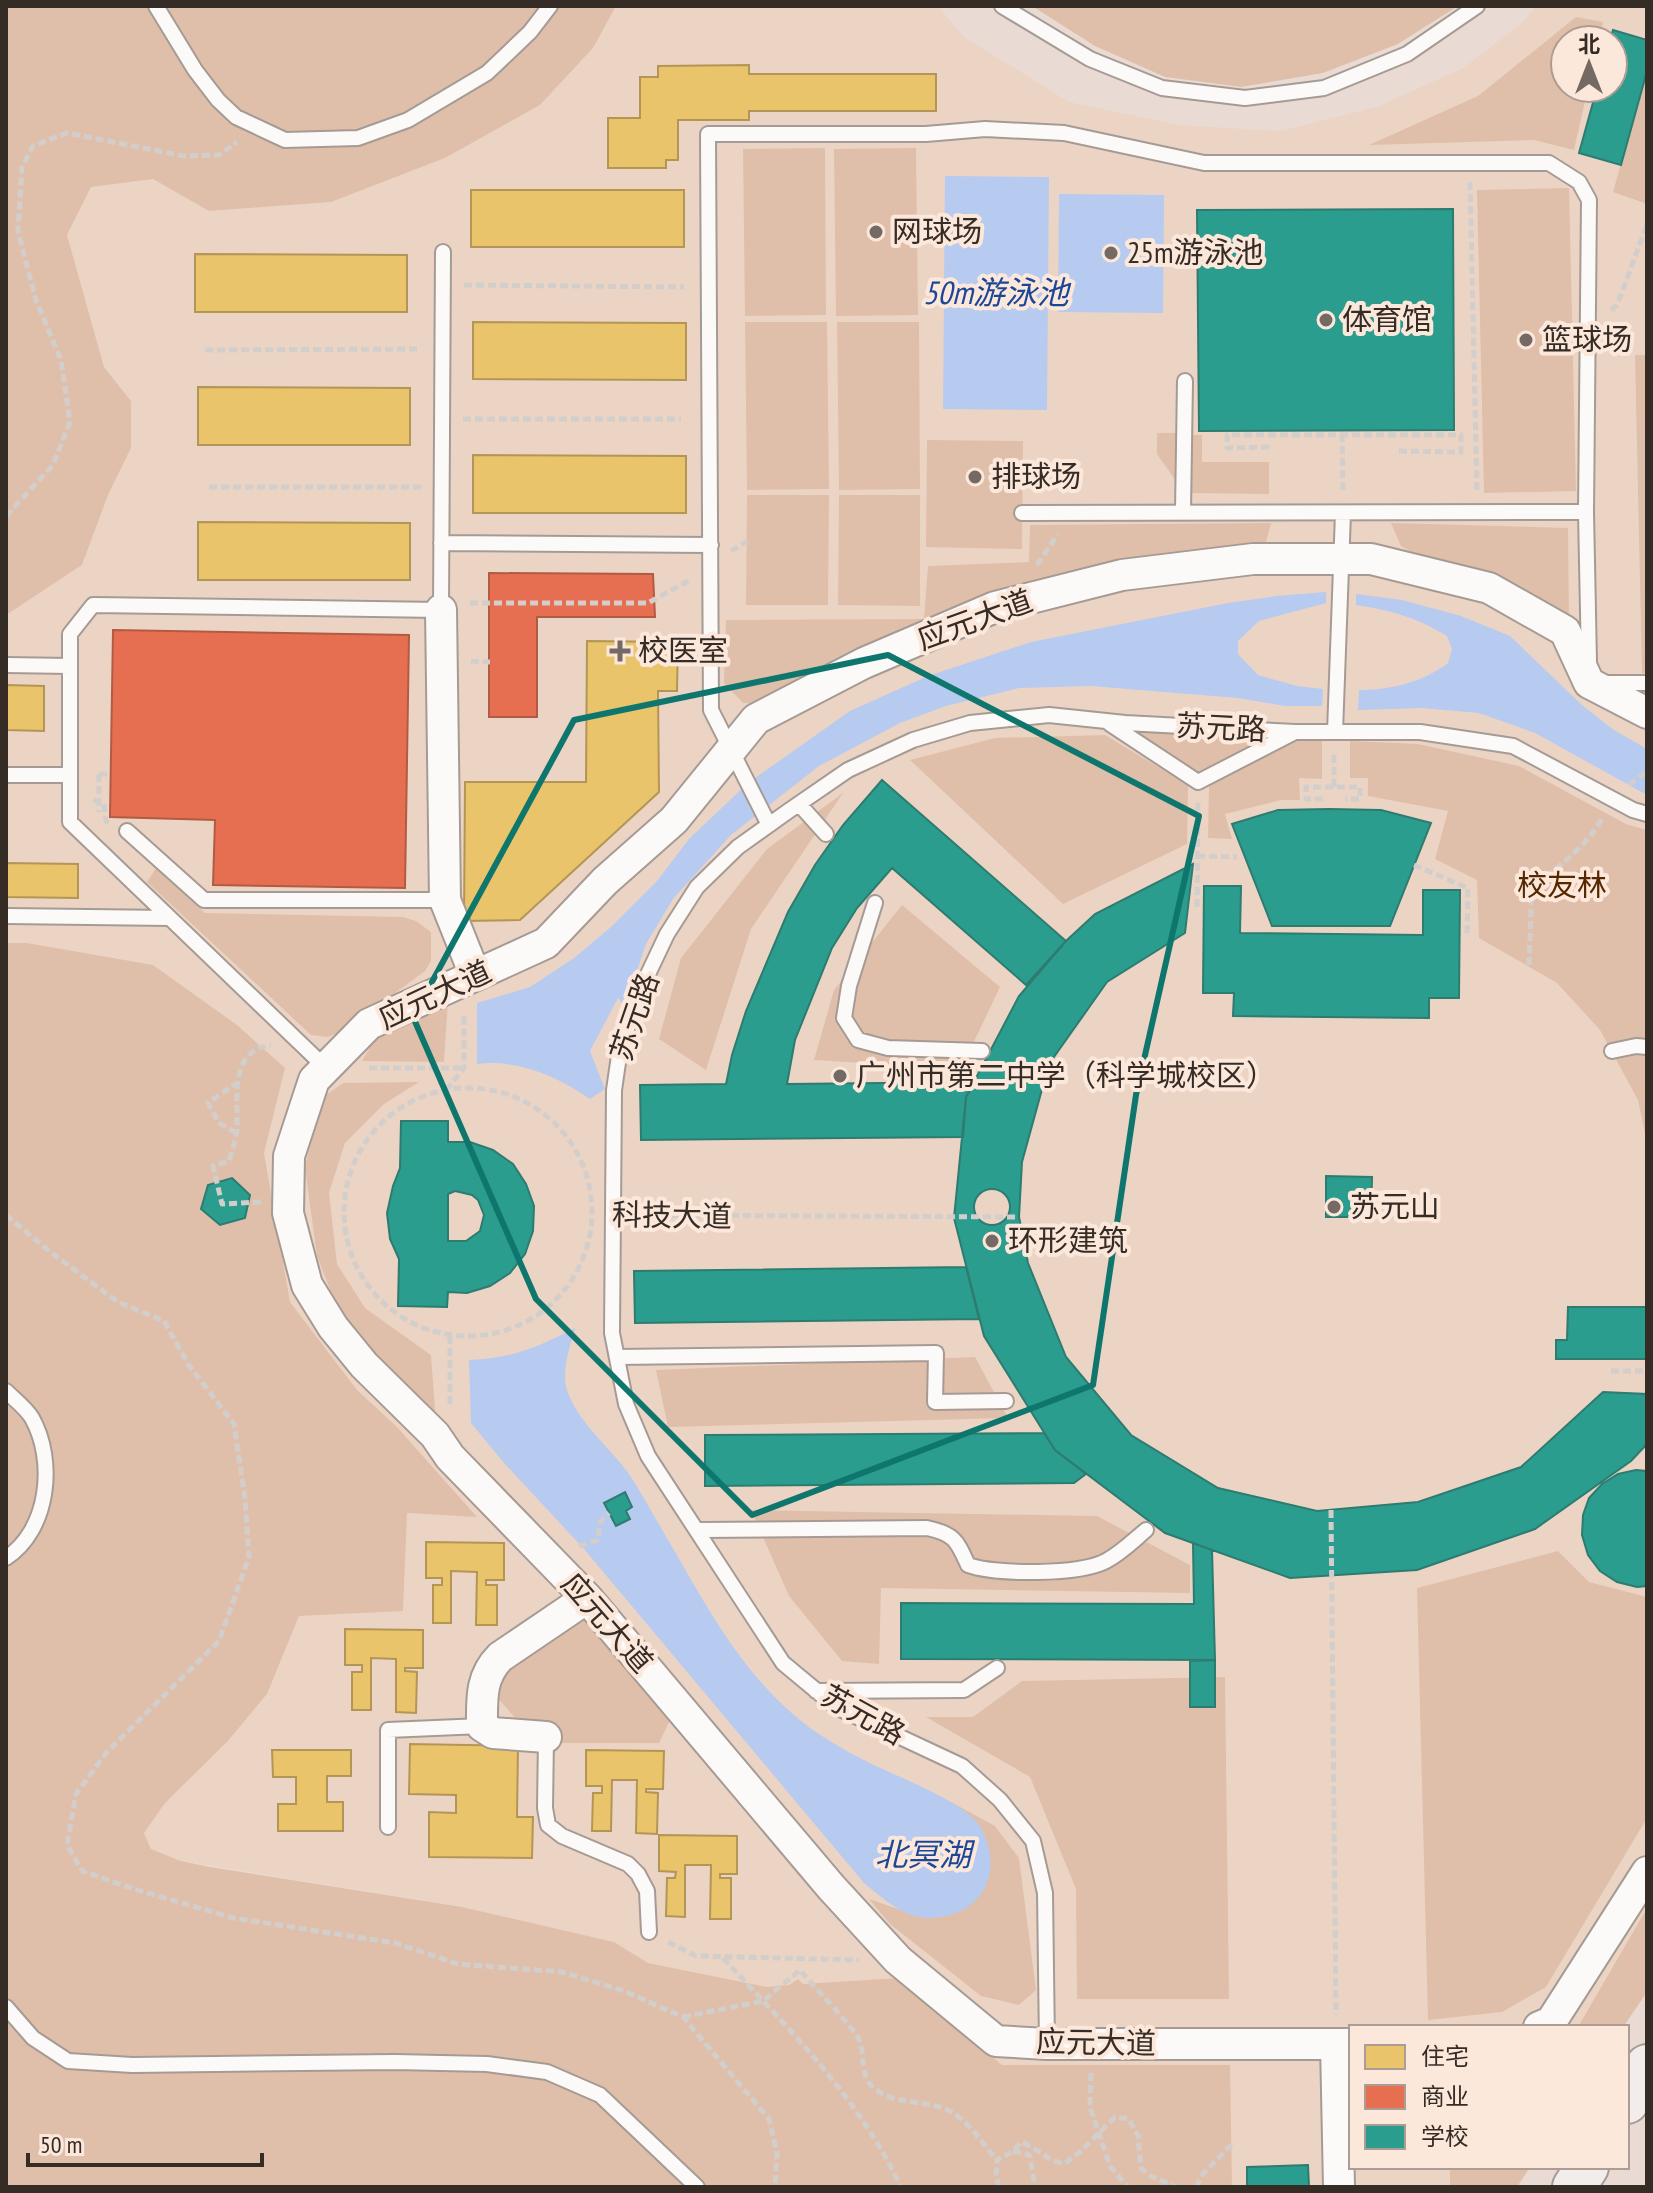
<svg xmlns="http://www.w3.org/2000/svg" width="1653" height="2193" viewBox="0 0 1653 2193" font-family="'PT Sans Narrow','Noto Sans SC',sans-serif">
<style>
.built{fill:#ecd4c5;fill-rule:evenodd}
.green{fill:#e0bfaa}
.water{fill:#b7caef}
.homes{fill:#e9c46a;stroke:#b39656;stroke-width:2}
.shops{fill:#e76f51;stroke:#b25b44;stroke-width:2}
.schools{fill:#2a9d8f;stroke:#2e7b70;stroke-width:2;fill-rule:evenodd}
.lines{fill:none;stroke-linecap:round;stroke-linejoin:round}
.service-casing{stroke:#a59b94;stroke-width:18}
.minor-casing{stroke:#a59b94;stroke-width:34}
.secondary-casing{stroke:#a59b94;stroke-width:46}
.path{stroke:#d2cecc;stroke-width:5;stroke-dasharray:8 4;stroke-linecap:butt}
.service{stroke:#fcfaf8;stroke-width:14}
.minor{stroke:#fcfaf8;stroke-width:30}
.secondary{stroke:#f2edeb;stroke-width:42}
.path-bridge{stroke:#d2cecc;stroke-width:5;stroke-dasharray:8 4;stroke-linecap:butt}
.marked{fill:none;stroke:#0f766e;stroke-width:6;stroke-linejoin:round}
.poi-dot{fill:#756963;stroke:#fce7db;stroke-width:3}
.labels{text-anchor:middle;stroke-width:8;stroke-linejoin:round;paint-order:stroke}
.poi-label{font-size:30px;fill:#362c26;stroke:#fce7db;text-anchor:start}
.street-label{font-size:30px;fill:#362c26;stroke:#fce7db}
.park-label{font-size:30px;fill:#572800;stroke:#fce7db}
.water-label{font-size:32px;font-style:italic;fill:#1c4797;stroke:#fce7db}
</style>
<rect width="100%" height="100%" fill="#e9dbd3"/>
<path class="built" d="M 616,6 L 938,6 L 963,36 L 1069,102 L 1179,125 L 1281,131 L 1379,106 L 1463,68 L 1522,23 L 1536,6 L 1647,6 L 1647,1992 L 1623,2027 L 1351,2027 L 1351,2167 L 1530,2167 L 1517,2187 L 872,2187 L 614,1942 L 462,1907 L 181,1861 L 151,1849 L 144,1833 L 165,1803 L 227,1742 L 267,1694 L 6,1032 L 6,615 L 82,565 L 108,495 L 131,448 L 131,401 L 104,367 L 67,235 L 91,186 L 153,179 L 210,211 L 331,202 L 445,158 L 540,105 L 593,48 ZM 1565,40 L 1613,40 L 1613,88 L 1565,88 Z"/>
<path class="green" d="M 6,6 L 616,6 L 593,48 L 540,105 L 445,158 L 331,202 L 209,211 L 153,179 L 91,187 L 67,235 L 104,367 L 131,401 L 131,448 L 108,495 L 82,565 L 6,615 Z
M 1032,6 L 1458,6 L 1398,44 L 1323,73 L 1241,87 L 1165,77 L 1095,46 Z
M 1576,17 L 1603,22 L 1599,40 L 1565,40 L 1565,88 L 1588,88 L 1574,150 L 1534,140 L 1369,145 L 1478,96 Z
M 1647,71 L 1647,204 L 1613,192 Z
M 825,148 L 826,315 L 745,316 L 743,149 Z
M 916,148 L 918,315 L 836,316 L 834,149 Z
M 1569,188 L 1576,491 L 1484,493 L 1477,190 Z
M 745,322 L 827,322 L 829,489 L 747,490 Z
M 837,322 L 919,322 L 920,489 L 839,490 Z
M 1635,355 L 1647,355 L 1647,673 L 1642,673 Z
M 1157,433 L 1179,433 L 1178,484 L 1157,454 Z
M 1190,435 L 1202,435 L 1202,462 L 1269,462 L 1269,494 L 1190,493 Z
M 927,440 L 1023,441 L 1022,549 L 926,547 Z
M 747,495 L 829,495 L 828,605 L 746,605 Z
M 839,495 L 920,495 L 920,606 L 838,605 Z
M 1271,523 L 1266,542 L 1249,548 L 1116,561 L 970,606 L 762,704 L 743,703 L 724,683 L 726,620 L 924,619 L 928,566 L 1029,562 L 1030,525 Z
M 1391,523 L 1568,528 L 1569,619 L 1424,559 L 1401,546 Z
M 1131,729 L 1276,735 L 1197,772 Z
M 1105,735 L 1188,785 L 1187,844 L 1063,904 L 910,760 L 995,738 Z
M 1299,740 L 1322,740 L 1322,779 L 1299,778 L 1300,800 L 1281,800 L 1225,814 L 1232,839 L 1208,838 L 1209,785 Z
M 1350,741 L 1418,744 L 1519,766 L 1626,824 L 1647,830 L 1647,1143 L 1638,1100 L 1600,1030 L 1557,983 L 1479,938 L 1477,880 L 1435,859 L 1448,811 L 1368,796 L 1368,778 L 1350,778 Z
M 843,793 L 751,929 L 706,1070 L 659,1039 L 681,958 L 767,849 Z
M 156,868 L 205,913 L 403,917 L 416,921 L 431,932 L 431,961 L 425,971 L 345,1030 L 328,1037 L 311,1035 L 147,882 Z
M 902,905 L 1000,987 L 961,1069 L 814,1060 L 834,990 Z
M 6,943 L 27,943 L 153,965 L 237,1025 L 285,1068 L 264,1153 L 290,1302 L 357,1390 L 397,1427 L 477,1517 L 407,1513 L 403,1611 L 299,1616 L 267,1694 L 227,1742 L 165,1803 L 144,1833 L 151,1849 L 181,1861 L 210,1867 L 462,1907 L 614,1942 L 648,1963 L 767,1987 L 789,1985 L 798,1979 L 803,1984 L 900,1978 L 1002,2065 L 1230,2065 L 1232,2187 L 6,2187 Z
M 448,1001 L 444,1062 L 362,1061 L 379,1032 Z
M 419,1082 L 384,1104 L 345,1143 L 329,1193 L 337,1264 L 365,1308 L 431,1355 L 436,1423 L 349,1338 L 317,1256 L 305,1168 L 320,1099 L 343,1083 Z
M 975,1357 L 1008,1418 L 668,1427 L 656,1370 Z
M 751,1510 L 1097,1516 L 1190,1565 L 1190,1593 L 881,1588 L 879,1664 L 842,1661 L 789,1596 Z
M 1558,1551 L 1589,1582 L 1647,1597 L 1647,1818 L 1546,1987 L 1502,2012 L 1428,2020 L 1417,1588 Z
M 583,1618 L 672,1716 L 659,1743 L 561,1743 L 558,1724 L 517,1720 L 494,1694 L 501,1675 Z
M 1225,1677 L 1229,1999 L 1077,1999 L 1076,1889 L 1030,1777 L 926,1717 L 973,1717 L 1022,1681 Z
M 951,1802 L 995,1826 L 1019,1858 L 1036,1990 L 1019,2005 L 981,1996 L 890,1924 L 869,1899 L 924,1918 L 979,1825 Z
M 1647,1908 L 1647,1992 L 1623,2027 L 1578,2027 Z
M 1530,2167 L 1517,2187 L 1450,2187 L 1450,2168 L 1442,2168 Z"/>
<path class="water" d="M 945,176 L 1049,177 L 1047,410 L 943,409 Z
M 1059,194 L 1164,195 L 1163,313 L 1058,312 Z
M 1326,592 L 1326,603 L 1259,621 L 1238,641 L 1238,654 L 1258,675 L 1297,686 L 1323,689 L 1322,706 L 1285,706 L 1238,698 L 1091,686 L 1019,688 L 946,706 L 900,723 L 819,766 L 731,835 L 673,899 L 646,944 L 625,1006 L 618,998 L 590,1051 L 605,1089 L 590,1099 C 557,1076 518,1059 477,1064 L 477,1003 L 530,987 L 574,958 L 611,927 L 657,881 L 689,839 L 748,783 L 850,711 L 928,676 L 1031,642 L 1228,603 L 1277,596 Z
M 1356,594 L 1402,600 L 1461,616 L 1510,636 L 1583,706 L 1614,730 L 1647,749 L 1647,795 L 1535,733 L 1479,713 L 1422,708 L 1358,710 L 1359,690 C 1391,690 1423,682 1448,663 L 1452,649 L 1447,636 C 1418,618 1390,610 1356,605 Z
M 575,1328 C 570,1347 560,1374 568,1393 C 581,1426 609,1446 629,1474 C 639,1489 648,1505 657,1521 C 701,1595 739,1675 810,1728 C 826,1739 844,1750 862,1759 C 891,1775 965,1800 981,1828 C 1006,1874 980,1919 926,1918 C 903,1917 881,1897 864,1883 L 584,1549 L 505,1464 L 471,1423 L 469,1360 C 509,1359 539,1347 575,1328 Z"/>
<path class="homes" d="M 749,65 L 749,74 L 936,74 L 936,111 L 749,111 L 749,120 L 678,120 L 678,160 L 666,160 L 666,168 L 608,168 L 608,118 L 640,118 L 640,77 L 658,77 L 658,66 Z
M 471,190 L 684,190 L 684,247 L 471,247 Z
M 195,254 L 407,255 L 407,312 L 195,312 Z
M 473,322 L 686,323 L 686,380 L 473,379 Z
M 198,387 L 410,388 L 410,445 L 198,445 Z
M 473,455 L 686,456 L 686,513 L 473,513 Z
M 198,522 L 410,523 L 410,580 L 198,580 Z
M 587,641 L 678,642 L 677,691 L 658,691 L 659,792 L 520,920 L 464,921 L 465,782 L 586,782 Z
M 6,685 L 44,686 L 44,731 L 6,730 Z
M 6,863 L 78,864 L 78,898 L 6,897 Z
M 426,1542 L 504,1543 L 504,1580 L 486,1580 L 486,1585 L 497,1585 L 497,1625 L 476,1625 L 477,1572 L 451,1571 L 451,1623 L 433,1623 L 433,1585 L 442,1585 L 442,1578 L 426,1578 Z
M 345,1629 L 423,1630 L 423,1668 L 405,1668 L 405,1671 L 417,1672 L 416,1713 L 396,1712 L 396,1659 L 371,1658 L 371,1710 L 352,1710 L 352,1672 L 362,1672 L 362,1665 L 345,1665 Z
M 410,1744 L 518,1746 L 517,1817 L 533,1817 L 532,1858 L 429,1857 L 429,1812 L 456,1813 L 456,1795 L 409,1794 Z
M 272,1750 L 351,1750 L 351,1776 L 327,1776 L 327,1802 L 343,1802 L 343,1831 L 278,1831 L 278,1804 L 296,1804 L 296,1777 L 273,1777 Z
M 586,1750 L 664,1751 L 663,1789 L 646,1789 L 646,1792 L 658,1793 L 657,1834 L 636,1833 L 637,1780 L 612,1780 L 611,1831 L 592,1831 L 593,1793 L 602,1793 L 602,1786 L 586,1786 Z
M 659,1835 L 737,1836 L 737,1874 L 720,1874 L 720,1878 L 731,1878 L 731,1919 L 710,1919 L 711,1865 L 685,1865 L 685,1917 L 666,1916 L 667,1878 L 675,1878 L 676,1872 L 659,1871 Z"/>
<path class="shops" d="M 489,573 L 653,574 L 655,617 L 537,617 L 537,717 L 489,717 Z
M 113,630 L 409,635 L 405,888 L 213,885 L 215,820 L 110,817 Z"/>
<path class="schools" d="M 1613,30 L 1647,40 L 1647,71 L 1621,165 L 1579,153 L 1597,88 L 1613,88 L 1613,40 L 1610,40 Z
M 1453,209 L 1454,430 L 1199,431 L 1197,210 Z
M 882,780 L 1066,941 L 1026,985 L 892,868 L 857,908 L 832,948 L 795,1040 L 787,1084 L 975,1082 L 966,1097 L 963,1137 L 641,1140 L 640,1085 L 726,1084 L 732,1055 L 746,1011 L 788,912 L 815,865 L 843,825 Z
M 1329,809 L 1381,810 L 1431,823 L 1390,926 L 1272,926 L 1232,824 L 1278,810 Z
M 1193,864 L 1185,933 L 1107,982 L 1049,1064 L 1022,1162 L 1019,1217 L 1028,1263 L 1066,1357 L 1131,1435 L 1218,1488 L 1317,1511 L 1418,1502 L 1521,1467 L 1603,1392 L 1647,1394 L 1647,1444 L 1631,1461 L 1535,1529 L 1417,1570 L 1290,1578 L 1165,1533 L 1055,1450 L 984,1336 L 954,1218 L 966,1097 L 1019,996 L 1066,941 L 1095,914 Z
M 1204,886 L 1241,886 L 1240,933 L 1423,935 L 1423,890 L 1460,890 L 1459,998 L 1429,998 L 1429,1018 L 1233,1016 L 1234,993 L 1203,993 Z
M 401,1121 L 448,1121 L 448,1142 L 470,1142 L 493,1150 L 513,1164 L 526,1184 L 534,1206 L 533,1231 L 525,1254 L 510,1273 L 490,1286 L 467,1293 L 448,1292 L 447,1307 L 398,1306 L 399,1259 L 390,1239 L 387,1213 L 393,1186 L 400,1168 ZM 455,1191 L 472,1195 L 478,1200 L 484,1215 L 480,1231 L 466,1241 L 448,1241 L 448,1194 Z
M 1326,1176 L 1372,1177 L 1371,1217 L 1326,1217 Z
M 232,1178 L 250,1195 L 245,1218 L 220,1225 L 201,1209 L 208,1185 Z
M974 1207a18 18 0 1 1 36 0a18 18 0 1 1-36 0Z
M 966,1267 L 979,1319 L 635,1323 L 634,1271 Z
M 1568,1307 L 1647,1307 L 1647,1359 L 1556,1359 L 1556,1340 L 1567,1340 Z
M 1044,1433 L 1055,1450 L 1086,1474 L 1074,1483 L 705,1486 L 705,1435 Z
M 1636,1470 L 1647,1471 L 1647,1586 L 1637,1587 L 1617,1582 L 1600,1571 L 1588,1555 L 1582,1535 L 1583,1515 L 1589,1498 L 1602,1484 L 1618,1474 Z
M 625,1492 L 632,1507 L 626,1511 L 630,1519 L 616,1526 L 604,1503 Z
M 1193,1543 L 1212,1550 L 1215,1660 L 901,1659 L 901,1603 L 1194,1604 Z
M 1215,1660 L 1215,1707 L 1190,1707 L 1190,1661 Z
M 1308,2165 L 1309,2187 L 1247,2187 L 1247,2167 Z"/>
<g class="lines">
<g class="service-casing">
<path id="service" d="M 156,6 L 195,70 L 218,100 L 236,117 L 285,140 L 358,138 L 408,120 L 487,73 L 530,32 L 550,6
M 1002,6 L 1090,59 L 1162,88 L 1245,98 L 1324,88 L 1407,54 L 1477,6
M 1183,512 L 1185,381
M 1022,513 L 1586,512
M 441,543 L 711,545
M 6,665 L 70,666 L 70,822 L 326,1068
M 70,666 L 70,634 L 93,605 L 441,610 L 443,252
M 1605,683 L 1647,683
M 1110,724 L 1198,782 L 1295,732
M 1335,732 L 1343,513
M 6,775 L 70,775
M 799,804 L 826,834
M 769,825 L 711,710 L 708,134 L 926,134 L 985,129 L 1064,133 L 1204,163 L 1549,163 L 1579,182 L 1589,200 L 1586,512 L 1589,662
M 127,831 L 204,900 L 445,900
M 875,903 L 849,986 L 844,1018 L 858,1040 L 888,1048 L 982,1051
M 6,916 L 170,918
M 1612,1051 L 1636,1046 L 1647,1047
M 617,1357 L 936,1353 L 935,1402 L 1006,1401
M 6,1391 C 14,1399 26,1408 32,1418 C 56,1461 49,1530 6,1558
M 699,1530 L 927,1528 C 955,1534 957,1541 968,1565 C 996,1575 1079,1575 1106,1561 C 1121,1553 1133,1541 1146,1530
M 816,1691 L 964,1690 L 997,1668
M 546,1737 L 545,1808 L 548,1825 L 562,1836 L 628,1864 L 638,1874 L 647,1891 L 649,1932
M 388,1827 L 388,1730 L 482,1726
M 6,2007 L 33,2038 L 68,2061 L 132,2065 L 395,2062 L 487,2064 L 547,2072 L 600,2095 L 697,2187
M 1047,2044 L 1045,1893 L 1033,1841 L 1000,1800 L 962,1766 L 836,1707 L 783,1663 L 648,1456 L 626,1404 L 612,1333 L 614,1090 L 620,1049 L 640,991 L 667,934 L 697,887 L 738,847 L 787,812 L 848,770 L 913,740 L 970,723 L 1049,715 L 1125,723 L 1295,732 L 1420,732 L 1513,746 L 1633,810 L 1647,814"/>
</g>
<g class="minor-casing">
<path id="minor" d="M 441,610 L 445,900 L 475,975
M 546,1737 L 493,1733 L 482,1726 C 482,1700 480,1677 500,1657 L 587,1598
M 1539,2027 L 1551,2022 L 1647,1872
M 1336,2044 L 1339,2187
M 1351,2044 L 1047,2044 L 996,2041 L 898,1960 L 831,1887 L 587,1598 L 450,1457 L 435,1435 L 364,1365 L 333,1327 L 307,1285 L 288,1213 L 289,1156 L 314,1080 L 369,1024 L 546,943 L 605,881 L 674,820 L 756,719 L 864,663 L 995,607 L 1122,575 L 1253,559 L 1371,559 L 1489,588 L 1565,631 L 1589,683 L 1647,713"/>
</g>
<g class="secondary-casing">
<path id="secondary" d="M 1627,2102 L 1647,2066
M 1574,2187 L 1587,2167"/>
</g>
<path class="path" d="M 1470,182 L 1477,492
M 464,285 L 684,287
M 1611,310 L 1617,305 L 1647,225
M 205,350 L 421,349
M 463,419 L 681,419
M 1342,434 L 1343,492
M 1269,447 L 1227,448 L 1227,435 L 1461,435 L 1461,452 L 1396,451
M 209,487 L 421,487
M 6,516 L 53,465 L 70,422 L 61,360 L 36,300 L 18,232 L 22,167 L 33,146 L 67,133 L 184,156 L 219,155 L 237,142
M 731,551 L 747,541
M 1037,565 L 1058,534
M 470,603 L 648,603 L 690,580
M 471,661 L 490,662
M 99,774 L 110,774
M 1629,785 L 1647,771
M 1334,787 L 1334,753
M 1323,799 L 1306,799 L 1306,787 L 1360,787 L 1360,799 L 1345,799
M 93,800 L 104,804 L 106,821 L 109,823
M 1197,856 L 1237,857
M 1414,865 L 1468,888 L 1467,933
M 1197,907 L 1198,803
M 1529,965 L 1532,886 C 1560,866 1586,847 1603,817
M 369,1068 L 464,1068
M344 1212a124 124 0 1 1 248 0a124 124 0 1 1-248 0Z
M 446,1090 L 464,1068 L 464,1012
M 236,1133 L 219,1123 L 208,1103 L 237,1083
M 261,1202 L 222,1204 L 213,1166 L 229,1161 C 232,1151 236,1140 237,1130 C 238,1100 229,1049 271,1045
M 6,1215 L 49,1251 L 118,1302 L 164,1321 L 188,1364 L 234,1424 L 245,1499 L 249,1557 L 219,1641 L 107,1752 L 76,1794 L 67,1845 L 82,1871 L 134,1889 L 233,1918 L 395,1943 L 458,1964 L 562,1972 L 624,1991 L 683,2017 L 769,2119 L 777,2153 L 775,2187
M 635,1215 L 1019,1217
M 450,1336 L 450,1407
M 1611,1371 L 1647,1371
M 1331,1510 L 1336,2015
M 579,1546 L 598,1540 L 600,1522 L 609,1513
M 668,1942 L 696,1956 L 859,1960
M 723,1958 C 789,2029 859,2098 901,2187
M 683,2017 L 763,2001 L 800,1970 C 818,1992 841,2013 857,2036 C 867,2051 858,2075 874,2088 C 897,2106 921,2099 945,2109 C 968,2119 980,2141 997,2160
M 1091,2073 L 1090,2107 L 1110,2166 L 1128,2187
M 1013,2152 L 1022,2152 L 1030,2156 L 1035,2187
M 999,2187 L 996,2175 L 997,2160 L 1012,2152 L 1021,2142 C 1039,2149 1045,2159 1064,2164 L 1080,2152 L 1115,2117 L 1129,2119 L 1138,2136 L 1141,2168 L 1151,2176 L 1176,2187
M 1196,2187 L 1203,2174 L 1232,2144"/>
<use href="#service" class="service"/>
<use href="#minor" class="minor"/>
<use href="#secondary" class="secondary"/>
<path class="path-bridge" d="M 99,774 L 99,812"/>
</g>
<path class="marked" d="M 888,655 L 1199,816 L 1136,1095 L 1093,1385 L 752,1515 L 536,1299 L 413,1017 L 574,720 Z"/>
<g class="poi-dot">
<circle cx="876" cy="232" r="8"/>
<circle cx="1111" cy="253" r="8"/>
<circle cx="1326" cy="320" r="8"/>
<circle cx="1526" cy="340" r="8"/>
<circle cx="975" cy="477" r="8"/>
<path d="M616 639h8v8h8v8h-8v8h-8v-8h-8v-8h8z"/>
<circle cx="840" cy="1076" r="8"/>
<circle cx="1334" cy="1207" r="8"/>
<circle cx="992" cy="1241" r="8"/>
</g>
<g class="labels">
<g class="poi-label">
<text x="892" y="242">网球场</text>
<text x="1127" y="263">25m游泳池</text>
<text x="1342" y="330">体育馆</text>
<text x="1542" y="350">篮球场</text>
<text x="991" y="487">排球场</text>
<text x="638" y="661">校医室</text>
<text x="856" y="1086">广州市第二中学（科学城校区）</text>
<text x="1350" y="1217">苏元山</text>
<text x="1008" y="1251">环形建筑</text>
</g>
<g class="street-label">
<text transform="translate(975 620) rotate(-20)" y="10">应元大道</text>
<text transform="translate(1221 728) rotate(3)" y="10">苏元路</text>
<text transform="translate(435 995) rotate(-25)" y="10">应元大道</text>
<text transform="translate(635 1017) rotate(-71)" y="10">苏元路</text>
<text transform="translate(672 1216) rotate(1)" y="10">科技大道</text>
<text transform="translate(607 1623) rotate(49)" y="10">应元大道</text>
<text transform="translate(863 1715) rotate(29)" y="10">苏元路</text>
<text transform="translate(1096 2043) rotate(1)" y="10">应元大道</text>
</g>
<g class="park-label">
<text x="1562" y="896">校友林</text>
</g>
<g class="water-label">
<text x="996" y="304">50m游泳池</text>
<text x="923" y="1866">北冥湖</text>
</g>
</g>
<rect width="1653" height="2193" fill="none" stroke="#362c26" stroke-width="16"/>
<rect x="1349" y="2025" width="280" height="144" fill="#fce7db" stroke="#ad9c93" stroke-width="2"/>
<rect x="1365" y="2045" width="40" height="24" fill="#e9c46a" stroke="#ad9c93" stroke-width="2"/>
<text x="1421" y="2065" font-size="24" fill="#362c26">住宅</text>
<rect x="1365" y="2085" width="40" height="24" fill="#e76f51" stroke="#ad9c93" stroke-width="2"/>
<text x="1421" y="2105" font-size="24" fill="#362c26">商业</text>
<rect x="1365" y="2125" width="40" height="24" fill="#2a9d8f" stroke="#ad9c93" stroke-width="2"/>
<text x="1421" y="2145" font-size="24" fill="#362c26">学校</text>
<g transform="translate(1589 64)"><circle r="38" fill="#fce7db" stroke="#ad9c93" stroke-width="2"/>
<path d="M0-6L14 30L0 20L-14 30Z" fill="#756963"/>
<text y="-12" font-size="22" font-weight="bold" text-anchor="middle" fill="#362c26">北</text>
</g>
<path d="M28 2153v12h234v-12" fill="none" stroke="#362c26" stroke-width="4"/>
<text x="40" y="2153" font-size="24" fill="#362c26" stroke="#fce7db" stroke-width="6" paint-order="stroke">50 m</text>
</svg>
